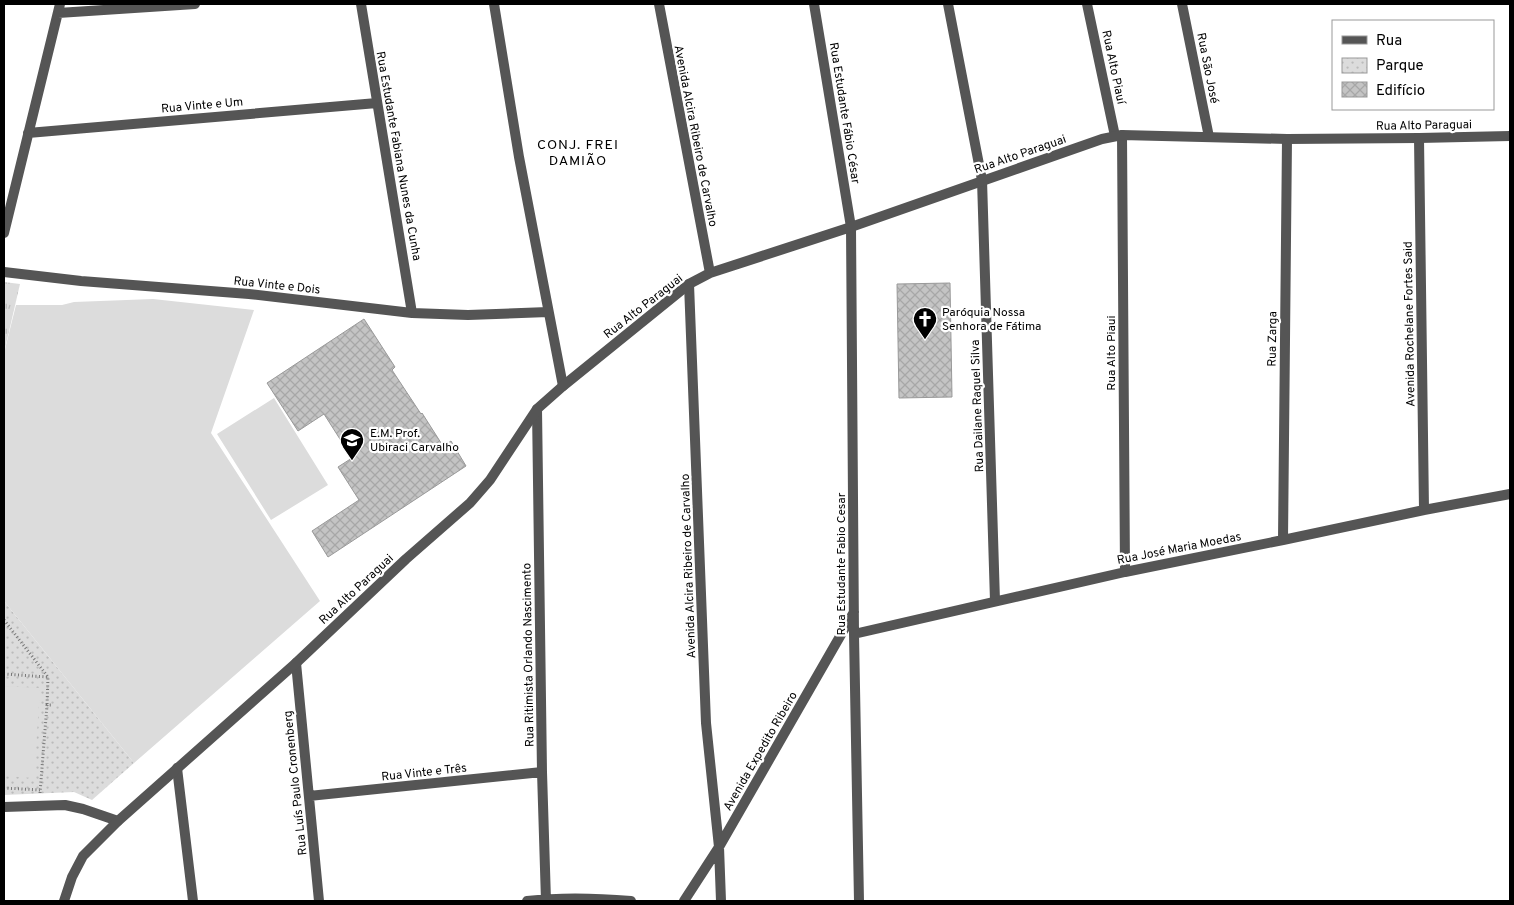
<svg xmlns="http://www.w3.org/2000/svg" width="1514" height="905" viewBox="0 0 1514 905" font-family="Overpass,sans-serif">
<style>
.grass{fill:url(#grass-tufts)}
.park{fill:url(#park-dots)}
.pitch{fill:#dcdcdc}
.building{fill:url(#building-cross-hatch);stroke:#999}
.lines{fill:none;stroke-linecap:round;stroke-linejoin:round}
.path{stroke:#777;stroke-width:3;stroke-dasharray:1 2.5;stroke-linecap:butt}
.minor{stroke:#555;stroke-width:10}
.tertiary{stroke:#555;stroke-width:10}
.labels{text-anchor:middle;stroke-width:4.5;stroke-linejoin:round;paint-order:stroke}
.street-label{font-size:12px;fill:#000;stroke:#fff}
.poi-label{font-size:12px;fill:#000;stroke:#fff;text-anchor:start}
.neighbourhood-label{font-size:14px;letter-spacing:1px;fill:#000;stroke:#fff}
</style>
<defs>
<pattern id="grass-tufts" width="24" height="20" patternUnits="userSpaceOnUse" patternTransform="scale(1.25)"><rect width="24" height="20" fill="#dcdcdc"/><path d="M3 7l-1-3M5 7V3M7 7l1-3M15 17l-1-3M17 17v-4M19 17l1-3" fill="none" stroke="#bbb"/></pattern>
<pattern id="park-dots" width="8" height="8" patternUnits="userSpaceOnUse" patternTransform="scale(1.25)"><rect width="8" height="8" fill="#dcdcdc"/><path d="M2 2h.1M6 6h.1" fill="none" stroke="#bbb" stroke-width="1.8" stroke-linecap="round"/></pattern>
<pattern id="building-cross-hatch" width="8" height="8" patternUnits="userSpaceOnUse" patternTransform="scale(1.25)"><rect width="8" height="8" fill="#c4c4c4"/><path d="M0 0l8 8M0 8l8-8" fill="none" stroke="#a7a7a7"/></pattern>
</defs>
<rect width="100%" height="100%" fill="#fff"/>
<path class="grass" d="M 4,282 L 20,284 L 4,353 Z"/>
<path class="park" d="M 4,601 L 134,763 L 92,800 L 74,792 L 4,795 Z"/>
<path class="pitch" d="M 153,299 L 254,310 L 211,433 L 320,601 L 134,763 L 4,601 L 4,353 L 16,305 L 62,305 L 74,302 Z
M 274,398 L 328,485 L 271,520 L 217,434 Z
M 4,686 L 40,688 L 34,778 L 4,776 Z"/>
<path class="building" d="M 950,283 L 952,397 L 899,398 L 897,284 Z
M 364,319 L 395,367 L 392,370 L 421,414 L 422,413 L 443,446 L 451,441 L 466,466 L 328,557 L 312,531 L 359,500 L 338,467 L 352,458 L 324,414 L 298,431 L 267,383 Z"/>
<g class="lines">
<path class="path" d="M 4,620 L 48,677 L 47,705
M 4,674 L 48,677
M 4,788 L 41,790
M 40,793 L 47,705 L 53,705"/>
<path class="minor" d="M 361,4 L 412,313
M 494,4 L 519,157 L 563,386
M 814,4 L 851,227 L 854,634 L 859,901
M 948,4 L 982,180 L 995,601
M 1087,4 L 1115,136
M 1182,4 L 1209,137
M 58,13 L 195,4
M 28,133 L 377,103
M 1122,135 L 1125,572
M 1419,138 L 1424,510
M 4,233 L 60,4
M 4,272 L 81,281 L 249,294 L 412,313 L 468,315 L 548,312
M 689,284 L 706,723 L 719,847 L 721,901
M 537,409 L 542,772 L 546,901
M 1283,540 L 1287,139
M 854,634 L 1125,572 L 1283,540 L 1424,510 L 1510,494
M 296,663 L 319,901
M 177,768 L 193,901
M 309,796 L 542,772
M 4,807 L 65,805 L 83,809 L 118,821
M 527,901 C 561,897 597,898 631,901
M 684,901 L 719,847 L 854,612"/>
<path class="tertiary" d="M 659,4 L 710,273
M 64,901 L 72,877 L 83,856 L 118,821 L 296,663 L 406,559 L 470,503 L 490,480 L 537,409 L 563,386 L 689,284 L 710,273 L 851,227 L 1102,139 L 1122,135 L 1287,139 L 1419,138 L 1510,136"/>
</g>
<defs>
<g id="church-pin" transform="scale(1.25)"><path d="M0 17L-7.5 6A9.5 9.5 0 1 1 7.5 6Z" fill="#000" stroke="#fff"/><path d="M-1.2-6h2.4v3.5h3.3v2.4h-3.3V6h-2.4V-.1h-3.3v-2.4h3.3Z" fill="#fff"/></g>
<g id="school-pin" transform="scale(1.25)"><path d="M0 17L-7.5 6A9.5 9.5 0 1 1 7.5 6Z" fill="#000" stroke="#fff"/><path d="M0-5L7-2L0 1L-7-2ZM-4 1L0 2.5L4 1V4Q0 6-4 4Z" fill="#fff"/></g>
</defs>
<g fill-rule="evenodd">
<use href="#church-pin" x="925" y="319"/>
<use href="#school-pin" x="352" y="440"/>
</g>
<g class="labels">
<g class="street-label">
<text transform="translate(1114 67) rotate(78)" y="4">Rua Alto Piauí</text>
<text transform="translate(1208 68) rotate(79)" y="4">Rua São José</text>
<text transform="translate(202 105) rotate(-5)" y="4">Rua Vinte e Um</text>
<text transform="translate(845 113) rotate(81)" y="4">Rua Estudante Fábio César</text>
<text transform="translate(1424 125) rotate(-1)" y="4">Rua Alto Paraguai</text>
<text transform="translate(696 136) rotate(79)" y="4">Avenida Alcira Ribeiro de Carvalho</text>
<text transform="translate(1020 154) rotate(-19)" y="4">Rua Alto Paraguai</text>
<text transform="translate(399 156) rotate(80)" y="4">Rua Estudante Fabiana Nunes da Cunha</text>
<text transform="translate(277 285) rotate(6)" y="4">Rua Vinte e Dois</text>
<text transform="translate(643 306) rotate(-38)" y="4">Rua Alto Paraguai</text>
<text transform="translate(1409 324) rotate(-91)" y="4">Avenida Rochelane Fortes Said</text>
<text transform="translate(1272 339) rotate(-89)" y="4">Rua Zarga</text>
<text transform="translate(1111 353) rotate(-90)" y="4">Rua Alto Piaui</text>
<text transform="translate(977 406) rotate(-92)" y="4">Rua Dailane Raquel Silva</text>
<text transform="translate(1179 548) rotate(-11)" y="4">Rua José Maria Moedas</text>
<text transform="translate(841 564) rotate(-90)" y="4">Rua Estudante Fabio Cesar</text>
<text transform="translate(688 566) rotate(-92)" y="4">Avenida Alcira Ribeiro de Carvalho</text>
<text transform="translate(356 589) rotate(-43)" y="4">Rua Alto Paraguai</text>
<text transform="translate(528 655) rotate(-91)" y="4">Rua Ritimista Orlando Nascimento</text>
<text transform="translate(760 751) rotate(-60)" y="4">Avenida Expedito Ribeiro</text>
<text transform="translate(424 772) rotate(-6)" y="4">Rua Vinte e Três</text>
<text transform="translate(295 783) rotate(-96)" y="4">Rua Luís Paulo Cronenberg</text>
</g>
<g class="poi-label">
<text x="942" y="316">Paróquia Nossa<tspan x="942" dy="14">Senhora de Fátima</tspan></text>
<text x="370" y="437">E.M. Prof.<tspan x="370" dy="14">Ubiraci Carvalho</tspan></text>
</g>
<g class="neighbourhood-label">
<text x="578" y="149">CONJ. FREI<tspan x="578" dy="16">DAMIÃO</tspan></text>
</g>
</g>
<rect width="1514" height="905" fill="none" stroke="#000000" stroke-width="10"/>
<rect x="1332" y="20" width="162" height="90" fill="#ffffff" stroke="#999999"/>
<rect x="1342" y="36" width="25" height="8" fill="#555555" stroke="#999999"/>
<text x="1376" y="45" font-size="15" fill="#000000">Rua</text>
<rect x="1342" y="58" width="25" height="15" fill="url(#park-dots)" stroke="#999999"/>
<text x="1376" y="70" font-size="15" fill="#000000">Parque</text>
<rect x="1342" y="82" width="25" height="15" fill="url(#building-cross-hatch)" stroke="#999999"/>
<text x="1376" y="95" font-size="15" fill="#000000">Edifício</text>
</svg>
